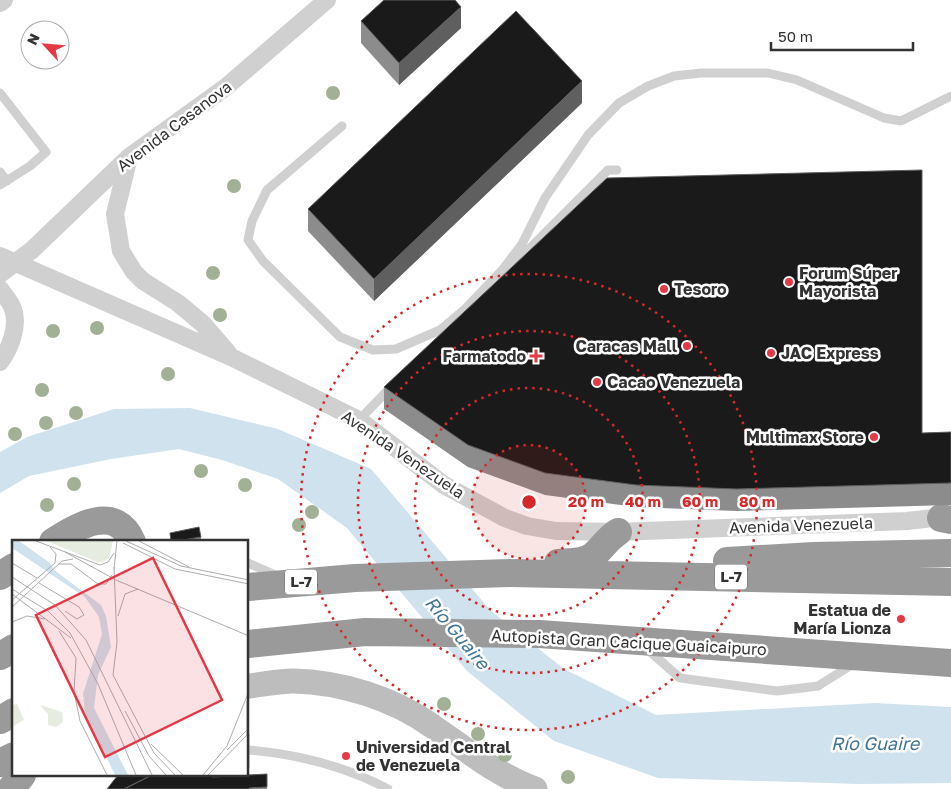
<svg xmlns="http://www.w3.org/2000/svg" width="951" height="789" viewBox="0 0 951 789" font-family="'Golos Text',sans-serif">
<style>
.water{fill:#cfe2ee}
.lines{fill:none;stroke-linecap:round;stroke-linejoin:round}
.service{stroke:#d0d0d0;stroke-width:9}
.minor{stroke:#d0d0d0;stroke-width:18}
.secondary{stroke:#bdbdbd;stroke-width:25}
.motorway{stroke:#9a9a9a;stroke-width:28}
.tree{fill:#a2b095}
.wall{fill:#8c8c8c}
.shaded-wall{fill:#5f5f5f}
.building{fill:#1a1a1a;stroke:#5f5f5f}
.ring{fill:none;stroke:#d62828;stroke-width:2.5;stroke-dasharray:2.5 5}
.poi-dot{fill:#e63946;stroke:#fff;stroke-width:2}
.labels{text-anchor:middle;stroke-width:5;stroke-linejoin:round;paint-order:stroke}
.shield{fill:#fff;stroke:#707070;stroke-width:1}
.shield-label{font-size:15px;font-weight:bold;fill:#333}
.street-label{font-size:16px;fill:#333;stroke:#fff}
.poi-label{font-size:16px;font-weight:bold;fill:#333;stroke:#fff;text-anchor:start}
.water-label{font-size:18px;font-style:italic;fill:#3f7597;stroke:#fff}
.inset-road{fill:none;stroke:#adadad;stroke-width:1}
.view{fill:#e63946;fill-opacity:0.15;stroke:#e63946;stroke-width:2.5}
.inset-edge{fill:none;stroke:#333;stroke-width:2.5}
.centre{fill:#d62828;stroke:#fff;stroke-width:2.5}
.ring-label{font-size:15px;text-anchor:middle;font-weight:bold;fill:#d62828;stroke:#fff;stroke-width:5;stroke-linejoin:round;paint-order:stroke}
</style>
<rect width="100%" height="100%" fill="#fff"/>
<path class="water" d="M 190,408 L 278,429 L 371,469 L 490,610 L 564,669 L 656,715 L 875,703 L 951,707 L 951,783 L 859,784 L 658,778 L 554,741 L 467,671 L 347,528 L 278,479 L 222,460 L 179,449 L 111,459 L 29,476 L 0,493 L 0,452 L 27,437 L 114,409 Z"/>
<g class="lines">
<path class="service" d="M 0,93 L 46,152 L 30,166 L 0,185
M 342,126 L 267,190 L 252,221 L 248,240 L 263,261 L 340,337 L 373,350 L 396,349 L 440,330 L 464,310 L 503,269 L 522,244 L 545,198 L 588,135 L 619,103 L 648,86 L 674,76 L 701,73 L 768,73 L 797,80 L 884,118 L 901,121 L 951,96
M 0,172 L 7,181
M 509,269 L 608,170 L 617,170
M 359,420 L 392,386
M 248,563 L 280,577
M 647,649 L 680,678 L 777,691 L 818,686 L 853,664
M 248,750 C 296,754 345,766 388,789"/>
<path class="minor" d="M 0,3 L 4,0
M 129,157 L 115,214 L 121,251 L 134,272 L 143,281 L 178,303 L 203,324 L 228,353
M 0,256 L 231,357 L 359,420 L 444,485 L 505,518 L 527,526 L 556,531 L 618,532 L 907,521 L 951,516
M 0,274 L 32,250 L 129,157 L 226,87 L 327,0
M 0,289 C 4,295 11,302 13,309 C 19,326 10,349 0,362"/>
<path class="secondary" d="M 248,686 C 262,685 278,681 293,681 C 341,682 393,698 432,726 C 466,749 496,775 535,789"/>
<path class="motorway" d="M 941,518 L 951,520
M 53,542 C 77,526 116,503 132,542
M 727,561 L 814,556 L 951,553
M 558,563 C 570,562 585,563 594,555 C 603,547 607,539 618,532
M 0,576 L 14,567
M 248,587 L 355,578 L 510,573 L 951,582
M 248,644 L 365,632 L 539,634 L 951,663
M 0,656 L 14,648
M 0,720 L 14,712
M 0,763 L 14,756
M 11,789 L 22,775"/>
</g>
<g class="tree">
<circle cx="333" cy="93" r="7"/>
<circle cx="234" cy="186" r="7"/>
<circle cx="213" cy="273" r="7"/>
<circle cx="220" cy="315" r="7"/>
<circle cx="97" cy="328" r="7"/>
<circle cx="53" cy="331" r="7"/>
<circle cx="168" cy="374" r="7"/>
<circle cx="42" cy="390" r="7"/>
<circle cx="76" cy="413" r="7"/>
<circle cx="46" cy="423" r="7"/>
<circle cx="15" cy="434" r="7"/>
<circle cx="201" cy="471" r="7"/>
<circle cx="74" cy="484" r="7"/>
<circle cx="245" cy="485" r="7"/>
<circle cx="47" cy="505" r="7"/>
<circle cx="312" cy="512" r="7"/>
<circle cx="299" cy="525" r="7"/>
<circle cx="444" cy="704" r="7"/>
<circle cx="478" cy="734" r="7"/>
<circle cx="505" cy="755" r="7"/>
<circle cx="568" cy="777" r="7"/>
</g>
<path class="wall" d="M 361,21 L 461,28 L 399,85 L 361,43 Z
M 582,103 L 374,301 L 308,231 L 308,209 Z
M 384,387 L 922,433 L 951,432 L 951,505 L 736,511 L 636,507 L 545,495 L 468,467 L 384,409 Z
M 170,533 L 201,537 L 201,542 L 170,542 Z
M 267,774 L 267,789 L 107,789 L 213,777 Z"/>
<path class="shaded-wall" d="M 461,7 L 461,28 L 399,85 L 399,63 Z
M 582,81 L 582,103 L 374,301 L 374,279 Z"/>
<path class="building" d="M 384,0 L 455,0 L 461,7 L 399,63 L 361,21 Z
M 516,11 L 582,81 L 374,279 L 308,209 Z
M 922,170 L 922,433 L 951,432 L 951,483 L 736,489 L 636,485 L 545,473 L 468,445 L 384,387 L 607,178 Z
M 199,527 L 201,537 L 171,542 L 170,533 Z
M 267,774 L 267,787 L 249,788 L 249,789 L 124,789 L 148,777 L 154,775 L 207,775 L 213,777 Z
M 118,775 L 154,775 L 148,777 L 124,789 L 107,789 Z"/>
<circle cx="529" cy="502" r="57" fill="#d62828" fill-opacity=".12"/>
<g class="ring">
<circle cx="529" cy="502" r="57"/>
<circle cx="529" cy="502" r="114"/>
<circle cx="529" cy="502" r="171"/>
<circle cx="529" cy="502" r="228"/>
</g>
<g class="poi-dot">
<circle cx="789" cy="282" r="5"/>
<circle cx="664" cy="289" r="5"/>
<circle cx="687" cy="346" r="5"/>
<circle cx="771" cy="353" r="5"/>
<path d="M533.5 348.5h5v5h5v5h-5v5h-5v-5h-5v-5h5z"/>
<circle cx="597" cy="382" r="5"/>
<circle cx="874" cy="437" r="5"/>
<circle cx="901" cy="619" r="5"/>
<circle cx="346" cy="756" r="5"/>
</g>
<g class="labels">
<g class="shield">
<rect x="715" y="564.5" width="32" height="25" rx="4"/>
<rect x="285" y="569.5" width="32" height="25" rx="4"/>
</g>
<g class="shield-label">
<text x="731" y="582">L-7</text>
<text x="301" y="587">L-7</text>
</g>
<g class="street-label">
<text transform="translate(174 126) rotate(-37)" y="6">Avenida Casanova</text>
<text transform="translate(403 454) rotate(34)" y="6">Avenida Venezuela</text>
<text transform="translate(801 525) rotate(-2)" y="6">Avenida Venezuela</text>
<text transform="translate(629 642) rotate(3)" y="6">Autopista Gran Cacique Guaicaipuro</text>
</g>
<g class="poi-label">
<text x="799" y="279">Forum Súper<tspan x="799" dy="18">Mayorista</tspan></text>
<text x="674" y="295">Tesoro</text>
<text x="677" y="352" text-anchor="end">Caracas Mall</text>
<text x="781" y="359">JAC Express</text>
<text x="526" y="362" text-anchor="end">Farmatodo</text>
<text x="607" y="388">Cacao Venezuela</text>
<text x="864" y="443" text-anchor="end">Multimax Store</text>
<text x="891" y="616" text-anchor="end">Estatua de<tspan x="891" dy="18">María Lionza</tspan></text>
<text x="356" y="753">Universidad Central<tspan x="356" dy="18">de Venezuela</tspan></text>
</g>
<g class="water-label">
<text transform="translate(457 633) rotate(50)" y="6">Río Guaire</text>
<text x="875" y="750">Río Guaire</text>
</g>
</g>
<g transform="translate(12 540)">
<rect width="236" height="236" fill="#fff"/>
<path d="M 35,1 L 101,1 L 97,18 L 88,23 ZM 5,164 L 12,180 L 0,187 L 0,165 ZM 28,165 L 50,172 L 51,182 L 44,187 L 36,185 L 36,174 Z" fill="#e6ecdf"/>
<path d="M 0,1 L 7,1 L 38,23 L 42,30 L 89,65 L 94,76 L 99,107 L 86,135 L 82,168 L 116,235 L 103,235 L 73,172 L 71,154 L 90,94 L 87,77 L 73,57 L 0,8 Z" fill="#cfe2ee"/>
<path class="inset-road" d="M 24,1 L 88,25 L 96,22 L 102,13M 114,1 L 169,26 L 237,40M 127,1 L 177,27M 111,3 L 163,29 L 237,44M 53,12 L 104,40 L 237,96M 0,23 L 25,38M 46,24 L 59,24 L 86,44 L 94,44 L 100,35M 102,27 L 105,102 L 101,135 L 133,196M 102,29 L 105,1M 0,37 L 43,65 L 74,100 L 140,235M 27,43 L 67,67 L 72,75 L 65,79 L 53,71M 0,49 L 36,71 L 58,93 L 86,144 L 124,235M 0,54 L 59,98M 0,60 L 43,23 L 44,14 L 38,7M 0,67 L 50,21 L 61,19M 106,76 L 113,54 L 126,49M 0,82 L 15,76 L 33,79M 47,91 L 64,118 L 62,152 L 68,181 L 95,235M 113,171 L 137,216 L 154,235M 237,194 L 237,228M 133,196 L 142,213 L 163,235M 235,196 L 235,161M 139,204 L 171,235M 215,210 L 235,190M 191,235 L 215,206 L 237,151M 196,235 L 237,193"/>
<path class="view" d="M 141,18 L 210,160 L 93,217 L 24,75 Z"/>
<rect width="236" height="236" class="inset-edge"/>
</g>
<circle cx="529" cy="502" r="8" class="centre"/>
<g class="ring-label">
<text x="586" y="507">20 m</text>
<text x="643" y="507">40 m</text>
<text x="700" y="507">60 m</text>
<text x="757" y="507">80 m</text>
</g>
<g transform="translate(45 45) rotate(296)"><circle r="24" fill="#ffffff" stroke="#adadad"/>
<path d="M0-4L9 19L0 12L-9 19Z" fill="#e63946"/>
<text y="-8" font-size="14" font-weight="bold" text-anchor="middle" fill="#333333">N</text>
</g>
<path d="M771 42v8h142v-8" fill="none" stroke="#333333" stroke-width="2.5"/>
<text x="778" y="42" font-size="15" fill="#333333" stroke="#ffffff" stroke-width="4" paint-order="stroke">50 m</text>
</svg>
